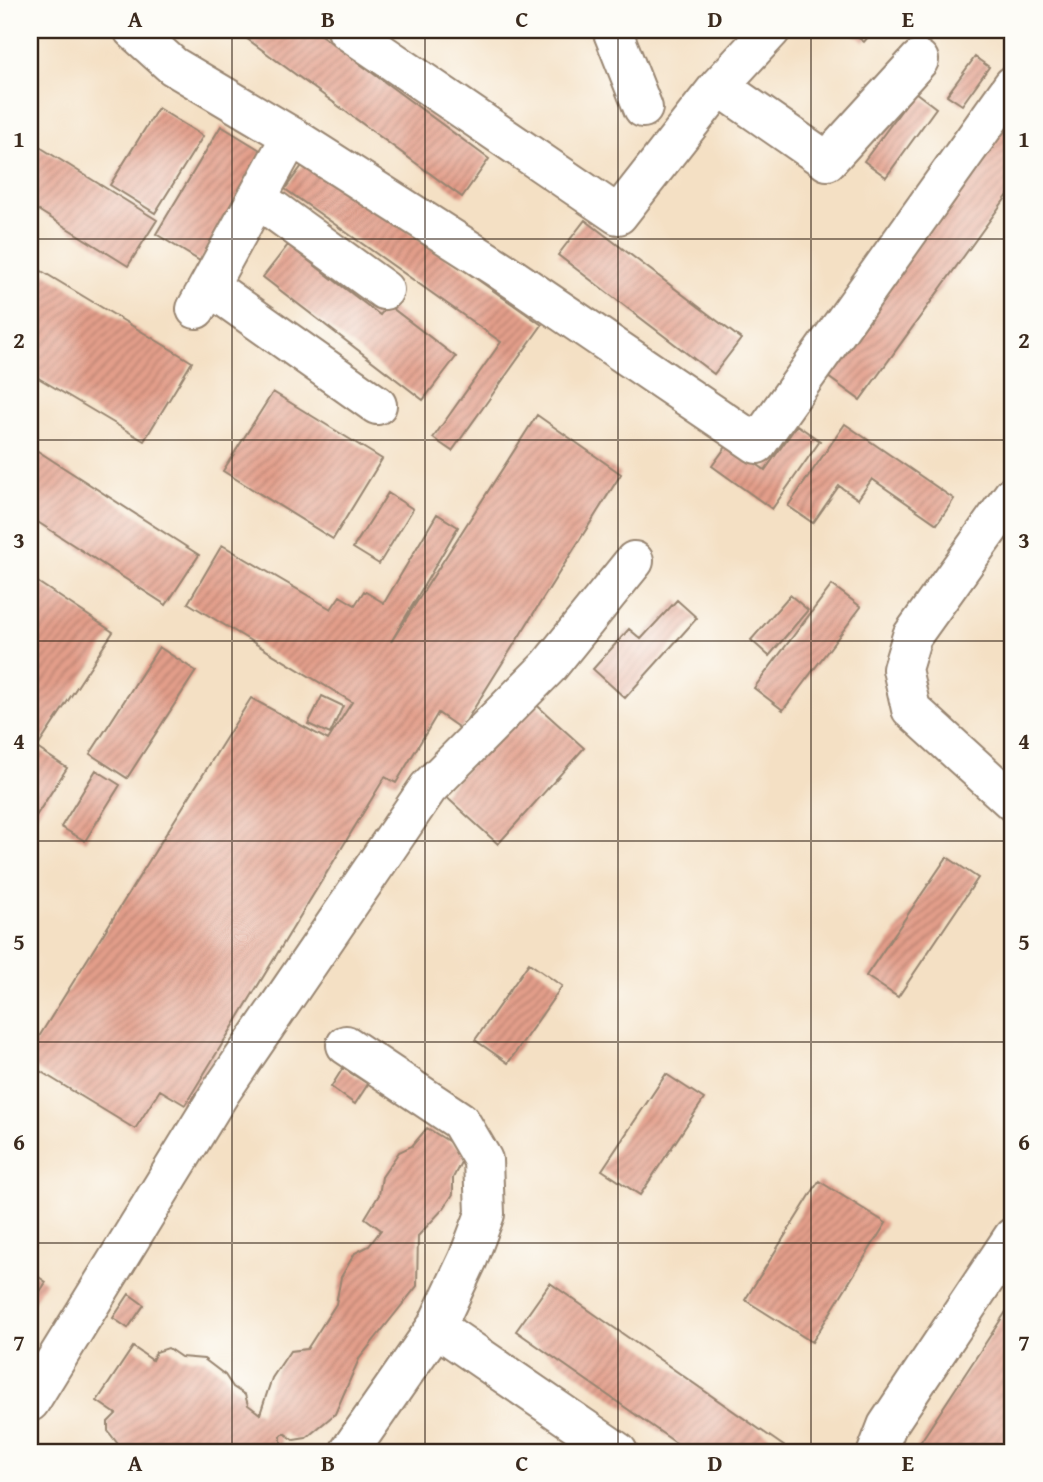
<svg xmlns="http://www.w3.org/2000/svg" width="1043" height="1482" viewBox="0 0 1043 1482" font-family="'Gentium Book Plus',serif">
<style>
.building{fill:url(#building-hatch)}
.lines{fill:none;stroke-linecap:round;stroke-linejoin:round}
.minor-casing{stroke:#988571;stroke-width:42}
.minor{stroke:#fff;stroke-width:38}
.grid{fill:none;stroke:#3b2a1e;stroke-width:2;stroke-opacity:0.55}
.neatline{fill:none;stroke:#3b2a1e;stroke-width:2.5}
.grid-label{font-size:23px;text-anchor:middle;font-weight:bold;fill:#3b2a1e}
</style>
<defs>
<pattern id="building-hatch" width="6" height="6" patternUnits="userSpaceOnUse" patternTransform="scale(1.75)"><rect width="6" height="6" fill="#e39e8a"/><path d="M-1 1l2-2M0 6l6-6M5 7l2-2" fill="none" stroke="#b98170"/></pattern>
</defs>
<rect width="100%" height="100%" fill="#fdfcf7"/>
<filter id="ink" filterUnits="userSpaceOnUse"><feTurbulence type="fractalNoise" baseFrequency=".0143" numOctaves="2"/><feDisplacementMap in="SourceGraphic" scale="14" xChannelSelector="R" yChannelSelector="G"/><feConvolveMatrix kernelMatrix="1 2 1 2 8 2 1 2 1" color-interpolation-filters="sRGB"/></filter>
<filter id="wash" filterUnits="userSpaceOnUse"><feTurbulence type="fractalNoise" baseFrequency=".00686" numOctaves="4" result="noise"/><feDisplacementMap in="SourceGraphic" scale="28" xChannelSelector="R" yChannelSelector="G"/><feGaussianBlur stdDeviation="1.57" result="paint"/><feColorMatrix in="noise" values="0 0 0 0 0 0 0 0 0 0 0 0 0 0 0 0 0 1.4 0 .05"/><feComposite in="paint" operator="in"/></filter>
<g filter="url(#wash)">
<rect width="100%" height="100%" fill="#f4e0c4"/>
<g id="blocks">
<path class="building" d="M 235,30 L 314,30 L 489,159 L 462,197 Z
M 848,30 L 874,30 L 864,42 Z
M 975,57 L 989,67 L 962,105 L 947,95 Z
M 915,92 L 936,108 L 886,177 L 864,161 Z
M 158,108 L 203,136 L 155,213 L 110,185 Z
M 1013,112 L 1013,188 L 860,400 L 824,374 Z
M 221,126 L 265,153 L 200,261 L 156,234 Z
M 30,141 L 157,220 L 128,266 L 30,205 Z
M 307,159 L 542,325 L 452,451 L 433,438 L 501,342 L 285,189 Z
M 585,220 L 741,339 L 714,374 L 558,255 Z
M 288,245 L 380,315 L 388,305 L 456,357 L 423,400 L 263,277 Z
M 30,264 L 192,362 L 144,441 L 30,373 Z
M 273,392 L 382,459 L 333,539 L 223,471 Z
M 537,415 L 621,474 L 461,729 L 438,713 L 396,783 L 385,777 L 185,1105 L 160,1090 L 135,1129 L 30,1065 L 30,1051 L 251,698 L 328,740 L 352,702 L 188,603 L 222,545 L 331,609 L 340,596 L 355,605 L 364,591 L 384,603 L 437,514 L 458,527 L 391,642 Z
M 845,424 L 954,499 L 937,524 L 872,479 L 858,499 L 839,486 L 813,523 L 788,506 Z
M 797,425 L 820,441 L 772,509 L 712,466 L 728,444 L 765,470 Z
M 30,446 L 199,555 L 166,605 L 30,517 Z
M 388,493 L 413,509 L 379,564 L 353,548 Z
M 30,577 L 113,632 L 37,748 L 67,768 L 30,825 Z
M 832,585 L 861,607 L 783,710 L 754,688 Z
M 790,595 L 808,610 L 769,656 L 751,640 Z
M 677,600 L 697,618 L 625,698 L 593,669 L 629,629 L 641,639 Z
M 159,647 L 196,671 L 127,778 L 90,754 Z
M 322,696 L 343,706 L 330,734 L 308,724 Z
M 530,699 L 584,748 L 498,844 L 443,794 Z
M 96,770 L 120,785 L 85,841 L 61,827 Z
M 947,857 L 978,878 L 898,997 L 866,976 Z
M 529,963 L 562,986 L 508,1063 L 475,1040 Z
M 343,1068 L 368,1084 L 355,1104 L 331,1087 Z
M 666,1074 L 704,1099 L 640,1195 L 602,1170 Z
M 427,1128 L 466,1152 L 453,1178 L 453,1194 L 444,1208 L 418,1236 L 417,1286 L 359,1359 L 335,1414 L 306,1438 L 294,1440 L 284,1433 L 281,1436 L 281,1452 L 124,1452 L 108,1431 L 108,1422 L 116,1414 L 97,1401 L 133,1347 L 152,1360 L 156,1352 L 168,1348 L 181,1357 L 204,1359 L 225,1375 L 233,1387 L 245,1395 L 248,1405 L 260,1414 L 272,1378 L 290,1351 L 307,1349 L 336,1304 L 341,1277 L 355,1253 L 369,1246 L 381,1230 L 365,1218 L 379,1195 L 382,1177 L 399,1152 L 412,1146 Z
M 819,1181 L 886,1223 L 812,1342 L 745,1300 Z
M 30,1271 L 46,1282 L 30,1307 Z
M 550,1283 L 785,1447 L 781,1452 L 689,1452 L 516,1331 Z
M 129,1294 L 144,1305 L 128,1328 L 113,1318 Z
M 1013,1301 L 1013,1441 L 1006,1452 L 914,1452 Z"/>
</g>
</g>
<g filter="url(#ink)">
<use href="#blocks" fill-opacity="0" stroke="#988571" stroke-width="2"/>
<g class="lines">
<g class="minor-casing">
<path id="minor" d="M 133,30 L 173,66 L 291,136 L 499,269 L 757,444 L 1013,85
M 347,30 L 618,215 L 719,86 L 771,30
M 612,30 L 643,108
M 719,86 L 827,161 L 919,60
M 257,198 L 384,290
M 209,286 L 377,405
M 196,309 L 291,136
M 1013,495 L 912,636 L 902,669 L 911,709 L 1013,802
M 346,1045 L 460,1121 L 483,1160 L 485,1214 L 468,1259 L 436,1327 L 349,1452
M 436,1327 L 618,1452
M 30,1402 L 220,1093 L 428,788 L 549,666 L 634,561
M 877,1452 L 887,1426 L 1013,1237"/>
</g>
<use href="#minor" class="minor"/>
</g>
</g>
<path class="grid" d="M 232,30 L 232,1452M 425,30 L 425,1452M 618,30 L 618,1452M 811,30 L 811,1452M 30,239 L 1013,239M 30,440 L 1013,440M 30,641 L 1013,641M 30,841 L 1013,841M 30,1042 L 1013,1042M 30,1243 L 1013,1243"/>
<rect width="1043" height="1482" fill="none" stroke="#fdfcf7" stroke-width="77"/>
<rect x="38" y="38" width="966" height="1406" class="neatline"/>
<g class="grid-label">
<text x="135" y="27">A</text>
<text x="328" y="27">B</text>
<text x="522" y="27">C</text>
<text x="715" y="27">D</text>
<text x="908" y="27">E</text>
<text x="19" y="147">1</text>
<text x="1024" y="147">1</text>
<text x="19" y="348">2</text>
<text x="1024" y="348">2</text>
<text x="19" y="548">3</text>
<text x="1024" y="548">3</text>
<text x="19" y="749">4</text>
<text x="1024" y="749">4</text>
<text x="19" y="950">5</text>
<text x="1024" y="950">5</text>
<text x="19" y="1150">6</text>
<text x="1024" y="1150">6</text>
<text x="19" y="1351">7</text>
<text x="1024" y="1351">7</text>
<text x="135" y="1471">A</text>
<text x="328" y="1471">B</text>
<text x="522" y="1471">C</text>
<text x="715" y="1471">D</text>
<text x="908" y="1471">E</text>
</g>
</svg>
